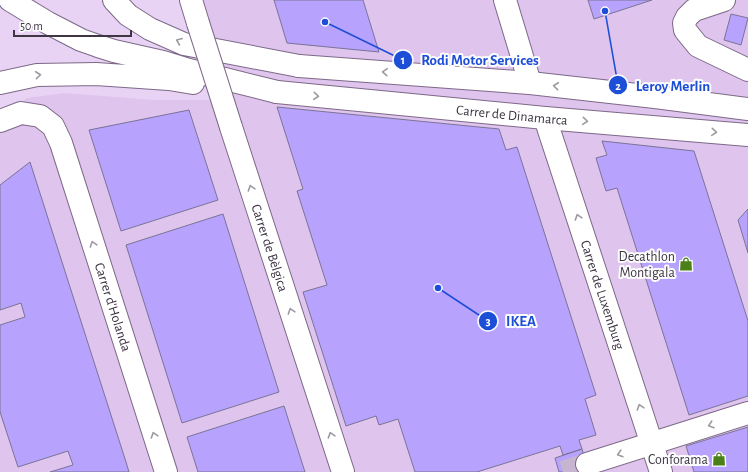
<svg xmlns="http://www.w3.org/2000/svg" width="748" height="472" viewBox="0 0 748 472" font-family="'Alegreya Sans',sans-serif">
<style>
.built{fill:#dfc4ed}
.building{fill:#b7a2fe;stroke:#7a7496}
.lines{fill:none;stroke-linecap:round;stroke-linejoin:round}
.minor-tunnel{stroke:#c7b4d1;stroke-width:22;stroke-dasharray:22 11;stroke-linecap:butt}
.minor-casing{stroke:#7d6987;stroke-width:24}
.highway-casing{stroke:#7d6987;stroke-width:24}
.minor{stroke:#fff;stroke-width:22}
.highway{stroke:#fff;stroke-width:22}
.minor-bridge-casing{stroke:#7d6987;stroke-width:24;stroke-linecap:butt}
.minor-bridge{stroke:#fff;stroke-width:22}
.oneway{stroke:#9e9aa1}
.labels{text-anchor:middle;stroke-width:4;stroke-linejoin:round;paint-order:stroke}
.street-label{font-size:14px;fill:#3e3643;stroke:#fdfdfd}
.poi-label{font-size:14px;fill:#3e3643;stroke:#fdfdfd;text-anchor:end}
.leader{fill:none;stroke:#1d4ed8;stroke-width:1.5}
.callout-dot{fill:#1d4ed8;stroke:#fdfdfd;stroke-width:1.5}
.mark-label{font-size:12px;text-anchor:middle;font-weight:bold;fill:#fff}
.callout-label{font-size:15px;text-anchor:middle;font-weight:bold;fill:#1d4ed8;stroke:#fdfdfd;stroke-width:4;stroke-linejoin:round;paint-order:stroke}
</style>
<rect width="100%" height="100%" fill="#e9d3f5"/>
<path class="built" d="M 197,0 L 748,0 L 748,472 L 0,472 L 0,118 L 27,98 L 65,93 L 154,100 L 220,100 Z"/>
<path class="building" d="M 274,0 L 363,0 L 379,52 L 287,43 Z
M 588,0 L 652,0 L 594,19 Z
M 731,14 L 748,18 L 741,45 L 724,40 Z
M 277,107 L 499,129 L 506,150 L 517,147 L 596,395 L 585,399 L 596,435 L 579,440 L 582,449 L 563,455 L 560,446 L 477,472 L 415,472 L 398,419 L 379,425 L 376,416 L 346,426 L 303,292 L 327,285 L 297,191 L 303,189 Z
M 189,110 L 218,200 L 121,231 L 89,130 Z
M 602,141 L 694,151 L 748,321 L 748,396 L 689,415 L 617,188 L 606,191 L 596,158 L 607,155 Z
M 30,162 L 126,462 L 129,472 L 50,472 L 73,465 L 68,451 L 18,467 L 1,415 L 0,411 L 0,325 L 25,317 L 21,303 L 0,310 L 0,185 Z
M 748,209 L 748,253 L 738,220 Z
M 223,214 L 279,392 L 182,423 L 126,245 Z
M 284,406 L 305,472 L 198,472 L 187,437 Z
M 748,427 L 748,472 L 694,472 L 686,446 Z
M 582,449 L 589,472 L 559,472 L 555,458 Z"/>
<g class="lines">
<path class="minor-tunnel" d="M 563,472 L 587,464"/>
<g class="minor-casing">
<g id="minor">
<path d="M 191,0 L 198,23"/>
<path d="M 505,0 L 530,83"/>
<path d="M 724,0 L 694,10 L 687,17 L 684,23 L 685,30 L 698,46 L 748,70"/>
<path d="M 299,66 L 530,83 L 655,97 L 748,109"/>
<path id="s1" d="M 277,92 L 545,118 L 748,135"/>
<path id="s2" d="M 545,118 L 661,472"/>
<path id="s3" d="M 0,121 L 21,113 L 40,116 L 53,126 L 61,143 L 166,472"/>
<path id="s4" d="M 231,127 L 343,472"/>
<path d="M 587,464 L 748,413"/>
</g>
</g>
<g class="highway-casing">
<path id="highway" d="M 10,0 L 48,23 L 81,40 L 98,46 L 114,51 L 163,62 L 189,70 L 277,92
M 114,0 L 128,15 L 150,29 L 184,44 L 299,66
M 0,83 L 37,75 L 96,74 L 169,79 L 193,83"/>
</g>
<use href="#minor" class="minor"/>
<use href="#highway" class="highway"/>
<g class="minor-bridge-casing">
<path id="minor-bridge" d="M 198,23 L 231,127"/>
</g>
<use href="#minor-bridge" class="minor-bridge"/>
</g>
<defs><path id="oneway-chevron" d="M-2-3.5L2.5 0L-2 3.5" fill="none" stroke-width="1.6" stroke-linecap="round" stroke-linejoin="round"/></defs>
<g class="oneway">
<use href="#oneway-chevron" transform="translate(179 41) rotate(-157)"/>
<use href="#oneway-chevron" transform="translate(385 72) rotate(-176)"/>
<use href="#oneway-chevron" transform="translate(38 75) rotate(-6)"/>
<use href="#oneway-chevron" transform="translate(556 86) rotate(-174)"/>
<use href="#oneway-chevron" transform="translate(316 96) rotate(5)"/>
<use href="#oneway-chevron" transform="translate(585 121) rotate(5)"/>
<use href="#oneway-chevron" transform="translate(714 132) rotate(5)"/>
<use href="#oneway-chevron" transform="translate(251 188) rotate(-108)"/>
<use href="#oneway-chevron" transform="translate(578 217) rotate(-108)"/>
<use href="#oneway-chevron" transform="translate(93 244) rotate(-108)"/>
<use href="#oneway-chevron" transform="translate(291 311) rotate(-108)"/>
<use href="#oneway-chevron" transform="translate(640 407) rotate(-108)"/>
<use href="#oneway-chevron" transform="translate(711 425) rotate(162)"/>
<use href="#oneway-chevron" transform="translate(154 435) rotate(-108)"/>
<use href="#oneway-chevron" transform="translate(331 435) rotate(-108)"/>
<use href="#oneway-chevron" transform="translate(620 454) rotate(163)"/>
</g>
<defs>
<g id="shop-bare" transform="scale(1.08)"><path d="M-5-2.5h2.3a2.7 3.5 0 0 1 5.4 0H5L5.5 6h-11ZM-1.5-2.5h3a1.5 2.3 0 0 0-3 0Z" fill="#4a8016" stroke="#fdfdfd" stroke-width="2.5" paint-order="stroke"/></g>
</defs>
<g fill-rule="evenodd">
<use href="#shop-bare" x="686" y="264"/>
<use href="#shop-bare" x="719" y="459"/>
</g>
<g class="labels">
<g class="street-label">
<text dy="5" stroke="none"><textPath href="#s1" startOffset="236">Carrer de Dinamarca</textPath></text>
<text dy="5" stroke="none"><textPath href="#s4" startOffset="127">Carrer de Bèlgica</textPath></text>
<text dy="5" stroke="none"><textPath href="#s2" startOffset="186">Carrer de Luxemburg</textPath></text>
<text dy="5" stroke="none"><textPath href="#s3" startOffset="249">Carrer d'Holanda</textPath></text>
</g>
<g class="poi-label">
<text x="675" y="261">Decathlon<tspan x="675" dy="16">Montigala</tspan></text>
<text x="708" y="464">Conforama</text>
</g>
</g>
<path class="leader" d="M325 22L403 60M605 11L618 85M438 288L488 321"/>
<g class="callout-dot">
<circle cx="325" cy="22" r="4"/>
<circle cx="605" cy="11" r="4"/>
<circle cx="438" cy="288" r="4"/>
<circle cx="403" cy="60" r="10"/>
<circle cx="618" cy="85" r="10"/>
<circle cx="488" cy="321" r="10"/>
</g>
<g class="mark-label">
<text x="403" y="64">1</text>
<text x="618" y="90">2</text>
<text x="488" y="325">3</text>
</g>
<g class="callout-label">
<text x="480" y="65">Rodi Motor Services</text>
<text x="673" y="91">Leroy Merlin</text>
<text x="521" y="326">IKEA</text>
</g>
<path d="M14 30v6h117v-6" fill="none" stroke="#3e3643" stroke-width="2"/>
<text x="20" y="30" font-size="12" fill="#3e3643" stroke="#fdfdfd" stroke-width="3" paint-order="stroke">50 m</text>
</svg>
